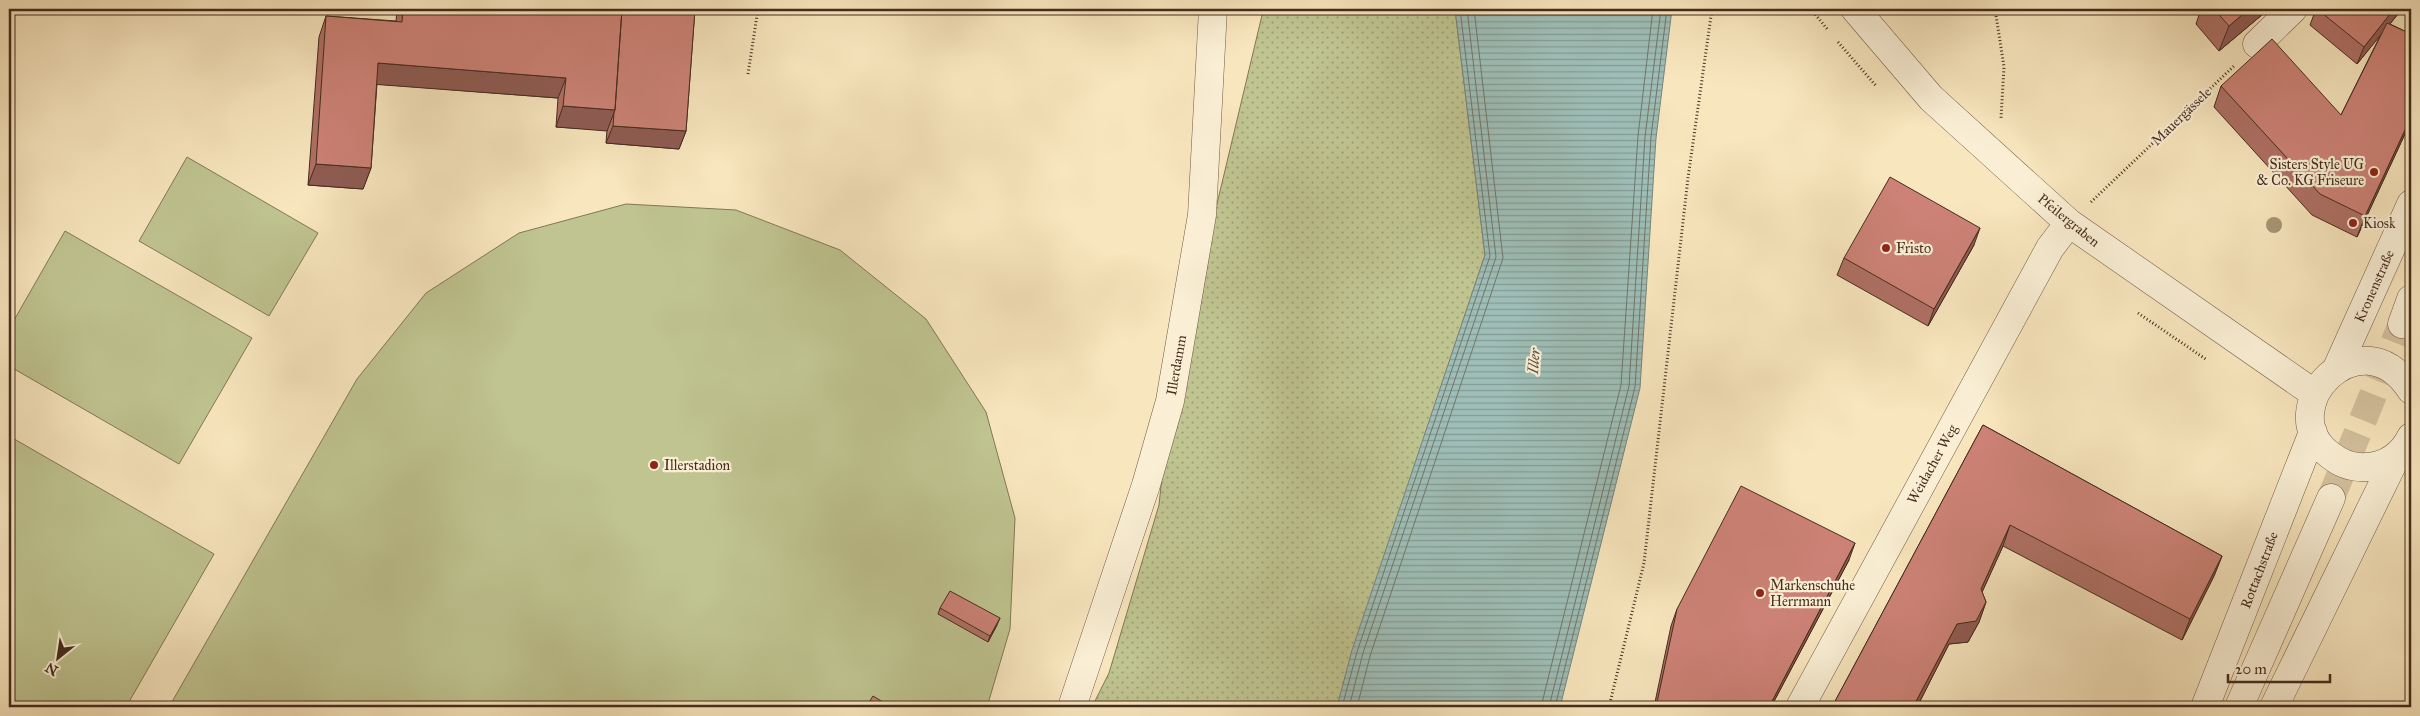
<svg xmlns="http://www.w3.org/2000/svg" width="2420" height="716" viewBox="0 0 2420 716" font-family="'IM FELL Great Primer',serif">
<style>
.grass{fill:#bfc490;stroke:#827856}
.park{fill:url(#park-dots);stroke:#827856}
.water{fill:url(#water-rules);stroke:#7a8479}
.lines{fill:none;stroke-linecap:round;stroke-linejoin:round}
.shore{stroke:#72756a;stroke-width:1}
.minor-tunnel{stroke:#d4c19e;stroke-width:28;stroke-dasharray:28 14;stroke-linecap:butt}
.minor-casing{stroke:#725a45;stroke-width:29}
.path{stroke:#452c1d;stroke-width:3;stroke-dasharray:1 2.5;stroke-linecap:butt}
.minor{stroke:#faefd5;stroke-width:28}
.tree{fill:#a79575}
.wall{fill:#af7065;stroke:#452c1d}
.shaded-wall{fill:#8f5b53;stroke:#452c1d}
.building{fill:#cc8276;stroke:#452c1d}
.poi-dot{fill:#8f2418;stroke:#faefd5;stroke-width:2}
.labels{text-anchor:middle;stroke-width:4.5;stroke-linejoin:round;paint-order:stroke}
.street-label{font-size:14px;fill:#452c1d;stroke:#faefd5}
.poi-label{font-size:14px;fill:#452c1d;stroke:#faefd5;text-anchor:start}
.water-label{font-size:15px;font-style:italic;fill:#5b5044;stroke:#faefd5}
</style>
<defs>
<pattern id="park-dots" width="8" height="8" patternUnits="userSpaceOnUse" patternTransform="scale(1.25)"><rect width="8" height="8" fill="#bfc490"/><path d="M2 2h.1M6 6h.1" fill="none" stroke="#9d9f75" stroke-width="1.8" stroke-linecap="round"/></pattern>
<pattern id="water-rules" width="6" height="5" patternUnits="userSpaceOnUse" patternTransform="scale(1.25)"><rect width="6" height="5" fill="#9ebeb7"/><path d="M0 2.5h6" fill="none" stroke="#839b94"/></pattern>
</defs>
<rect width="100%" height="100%" fill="#f8e6be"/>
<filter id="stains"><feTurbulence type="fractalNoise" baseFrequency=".004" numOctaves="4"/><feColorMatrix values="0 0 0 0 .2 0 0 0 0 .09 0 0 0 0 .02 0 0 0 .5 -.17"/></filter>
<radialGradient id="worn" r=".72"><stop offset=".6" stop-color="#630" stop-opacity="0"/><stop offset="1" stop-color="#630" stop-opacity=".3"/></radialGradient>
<path class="grass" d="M 187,157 L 318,233 L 269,316 L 139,241 Z
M 626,204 L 736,210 L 840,250 L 926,319 L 986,412 L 1015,518 L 1010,629 L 987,707 L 169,707 L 357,379 L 426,293 L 519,233 Z
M 65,231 L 252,338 L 179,464 L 9,366 L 9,329 Z
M 9,436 L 214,554 L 126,707 L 9,707 Z"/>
<path class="park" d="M 1308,9 L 1455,9 L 1485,255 L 1353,650 L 1337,707 L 1092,707 L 1109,673 L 1159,505 L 1170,401 L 1263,11 Z"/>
<path class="water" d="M 1455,9 L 1672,9 L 1656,138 L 1640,388 L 1560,707 L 1337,707 L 1352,650 L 1485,255 Z"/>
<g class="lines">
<path class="shore" d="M 1342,707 L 1357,652 L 1490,256 L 1460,9
M 1349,707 L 1363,653 L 1496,257 L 1467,9
M 1357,707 L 1370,656 L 1503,258 L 1474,9
M 1541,707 L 1621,385 L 1638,136 L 1653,9
M 1549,707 L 1629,386 L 1645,137 L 1661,9
M 1555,707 L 1635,387 L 1651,137 L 1667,9"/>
<path class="minor-tunnel" d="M 2331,498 L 2402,324"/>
<g class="minor-casing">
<path id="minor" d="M 1855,9 L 1931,98 L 2069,223 L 2315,394
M 2257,44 L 2293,9
M 2402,324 L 2411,299
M 2337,368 L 2411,204
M 2411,390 C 2361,312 2269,409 2330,455 C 2340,463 2353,468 2366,467 C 2386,466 2402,455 2411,437
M 1072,707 L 1146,485 L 1170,401 L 1202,215 L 1213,9
M 1800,707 L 2050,248 L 2069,223
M 2205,707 L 2313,432
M 2239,707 L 2331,498
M 2274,707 L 2396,457"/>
</g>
<path class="path" d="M 1811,9 L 1828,30
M 1995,9 L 2004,67 L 2001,118
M 1838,42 L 1877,87
M 748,74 L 758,9
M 2091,202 L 2235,65
M 2138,313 L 2207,360
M 1609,707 L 1644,563 L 1688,178 L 1712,9"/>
<use href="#minor" class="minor"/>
</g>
<circle class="tree" cx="2274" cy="225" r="8"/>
<path class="wall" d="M 397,9 L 695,9 L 686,131 L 679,149 L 606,143 L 607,130 L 556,127 L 558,98 L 377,84 L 371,168 L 363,189 L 308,185 L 319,37 L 326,16 L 396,21 Z
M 2060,9 L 2067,9 L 2063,12 Z
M 2201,9 L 2269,9 L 2219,51 L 2196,24 Z
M 2316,9 L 2402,9 L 2390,24 L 2411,34 L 2411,121 L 2357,237 L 2312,215 L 2214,107 L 2221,86 L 2341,115 L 2381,34 L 2357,64 L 2310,25 Z
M 1974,245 L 1928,326 L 1837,275 L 1844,258 Z
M 1983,425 L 2222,556 L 2214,576 L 2182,640 L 2003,546 L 1982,592 L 1986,602 L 1979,622 L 1968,642 L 1949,644 L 1917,707 L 1832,707 Z
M 1849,560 L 1771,707 L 1654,707 L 1671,626 L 1677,609 Z
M 940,608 L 997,625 L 988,642 L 938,614 Z"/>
<path class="shaded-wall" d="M 2249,9 L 2269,9 L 2219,51 L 2229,26 Z
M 2394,9 L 2402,9 L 2357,64 L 2364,47 Z
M 378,63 L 566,78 L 558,98 L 371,84 Z
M 563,106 L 615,110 L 607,131 L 556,127 Z
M 2411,117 L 2411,121 L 2357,237 L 2365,216 Z
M 613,126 L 686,131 L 679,149 L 606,143 Z
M 316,164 L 371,168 L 363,189 L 308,185 Z
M 1980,228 L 1974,245 L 1928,326 L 1934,309 Z
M 2010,525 L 2003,546 L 1974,610 L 1981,589 Z
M 1855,543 L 1849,560 L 1771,707 L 1769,707 Z
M 2222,556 L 2214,576 L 2182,640 L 2190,619 Z
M 1986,602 L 1979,622 L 1968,642 L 1949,644 L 1917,707 L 1913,707 L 1957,624 Z
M 1000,618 L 997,625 L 988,642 L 990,636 Z"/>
<path class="building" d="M 403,9 L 622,9 L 615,110 L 563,106 L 566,78 L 378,63 L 371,168 L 316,164 L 326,16 L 402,22 Z
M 622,9 L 695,9 L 686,131 L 613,126 L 614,113 L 615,110 Z
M 2214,9 L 2249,9 L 2229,26 Z
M 2317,9 L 2394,9 L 2364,47 Z
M 2387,23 L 2411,34 L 2411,117 L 2365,216 L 2320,194 L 2221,86 L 2272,39 L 2341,115 Z
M 1890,177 L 1980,228 L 1934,309 L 1844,258 Z
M 1983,425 L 2222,556 L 2190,619 L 2010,525 L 1981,589 L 1986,602 L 1976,621 L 1957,624 L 1913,707 L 1832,707 Z
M 1741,486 L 1855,543 L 1769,707 L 1656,707 L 1677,609 Z
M 950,591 L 1000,618 L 990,636 L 940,608 Z
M 873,696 L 891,707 L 866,707 Z
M 2411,697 L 2411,707 L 2405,707 Z"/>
<g class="poi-dot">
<circle cx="2374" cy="172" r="5"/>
<circle cx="2353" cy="223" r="5"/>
<circle cx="1886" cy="248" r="5"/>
<circle cx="654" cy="465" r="5"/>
<circle cx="1760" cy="593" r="5"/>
</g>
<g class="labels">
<g class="street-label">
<text transform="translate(2181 116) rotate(-44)" y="5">Mauergässele</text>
<text transform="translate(2069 220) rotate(39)" y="5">Pfeilergraben</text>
<text transform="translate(2374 286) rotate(-66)" y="5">Kronenstraße</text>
<text transform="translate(1176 365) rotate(-80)" y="5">Illerdamm</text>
<text transform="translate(1932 464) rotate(-61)" y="5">Weidacher Weg</text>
<text transform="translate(2259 570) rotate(-69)" y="5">Rottachstraße</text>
</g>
<g class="poi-label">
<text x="2364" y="169" text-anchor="end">Sisters Style UG<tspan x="2364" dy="16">&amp; Co. KG Friseure</tspan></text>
<text x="2363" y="228">Kiosk</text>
<text x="1896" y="253">Fristo</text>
<text x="664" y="470">Illerstadion</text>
<text x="1770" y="590">Markenschuhe<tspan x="1770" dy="16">Herrmann</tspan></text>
</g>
<g class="water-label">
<text transform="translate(1534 361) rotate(-86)" y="5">Iller</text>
</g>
</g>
<rect width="2420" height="716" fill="none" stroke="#f8e6be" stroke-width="30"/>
<rect x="10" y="10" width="2400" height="696" fill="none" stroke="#452c1d" stroke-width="2.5"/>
<rect x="15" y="15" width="2390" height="686" fill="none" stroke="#452c1d"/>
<g transform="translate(58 658) rotate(210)" stroke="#faefd5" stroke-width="4" paint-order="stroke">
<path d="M0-4L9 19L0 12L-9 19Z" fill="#452c1d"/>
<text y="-8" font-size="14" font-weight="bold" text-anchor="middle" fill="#452c1d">N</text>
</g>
<path d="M2228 674v8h102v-8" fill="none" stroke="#452c1d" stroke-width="2.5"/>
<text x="2235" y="674" font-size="15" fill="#452c1d" stroke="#faefd5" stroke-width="4" paint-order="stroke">20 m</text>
<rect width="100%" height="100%" filter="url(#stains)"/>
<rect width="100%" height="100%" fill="url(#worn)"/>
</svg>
